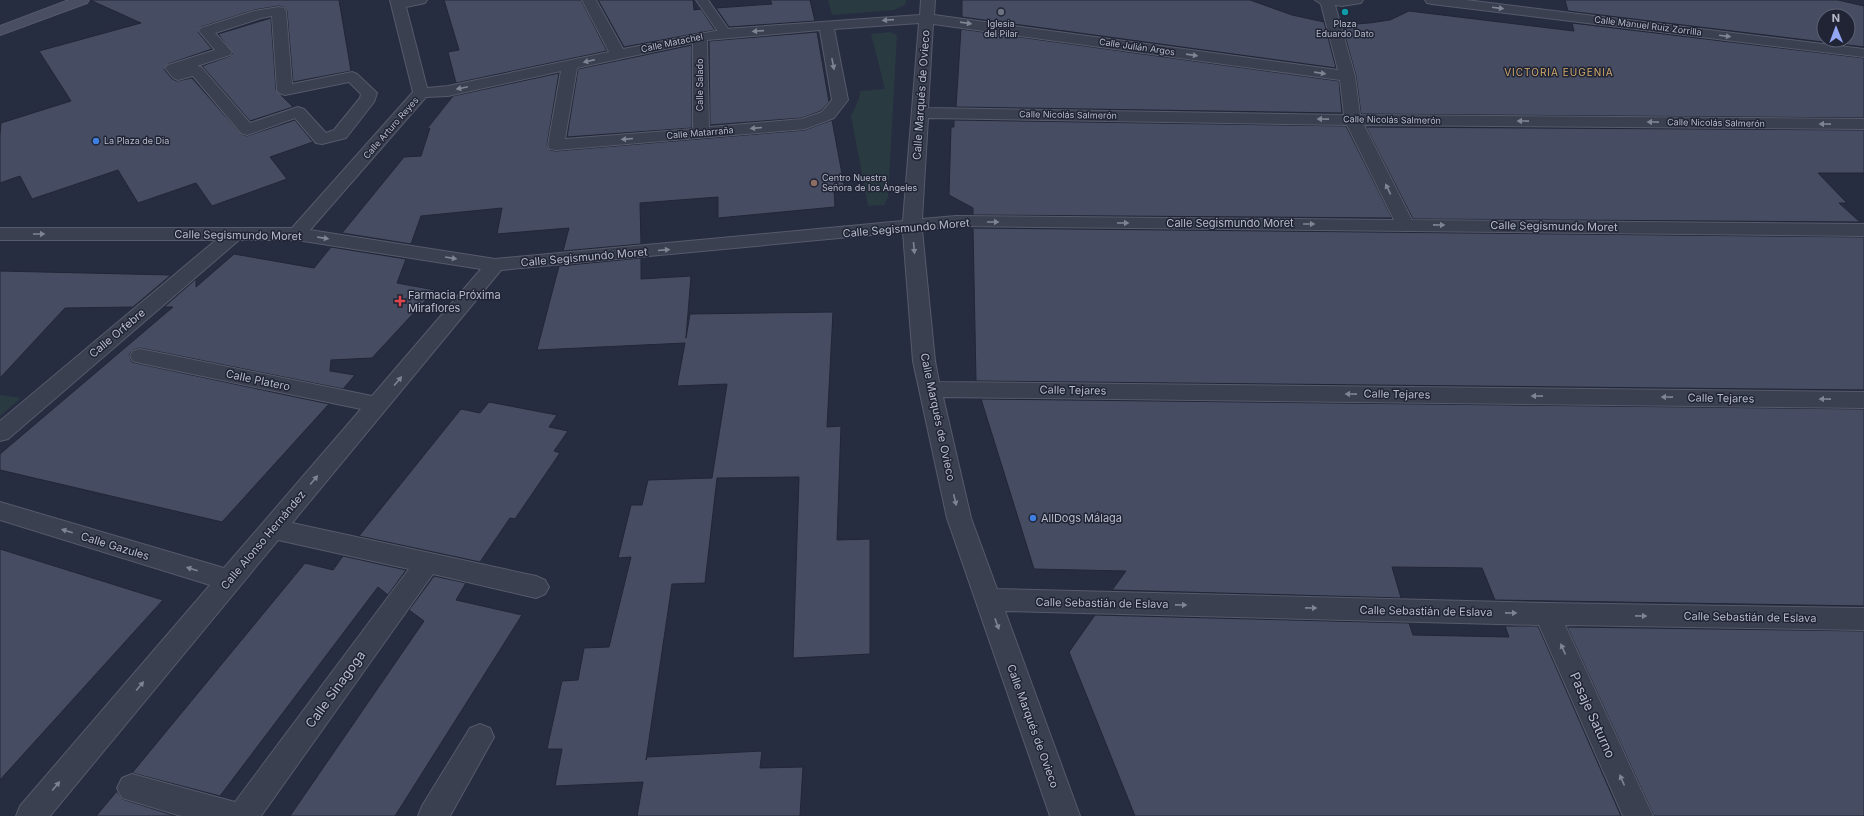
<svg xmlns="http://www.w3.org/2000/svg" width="1864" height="816" viewBox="0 0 1864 816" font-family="Inter,sans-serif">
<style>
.green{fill:#293a41}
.building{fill:#464c62;stroke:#222637;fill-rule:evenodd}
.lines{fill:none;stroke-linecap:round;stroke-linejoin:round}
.lane-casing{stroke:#565a6a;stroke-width:2}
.street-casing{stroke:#565a6a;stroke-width:2}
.secondary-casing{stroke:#565a6a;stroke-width:2}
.lane{fill:#3b4050;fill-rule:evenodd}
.street{fill:#3b4050;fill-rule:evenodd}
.secondary{fill:#494e63;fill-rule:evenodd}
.oneway{fill:#7f8493}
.worship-dot{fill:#6b7280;stroke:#202435;stroke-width:1.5}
.culture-dot{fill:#0f9aa8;stroke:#202435;stroke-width:1.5}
.shop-dot{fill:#3f7fe0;stroke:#202435;stroke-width:1.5}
.education-dot{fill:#8d6e63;stroke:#202435;stroke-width:1.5}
.health-dot{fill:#e0444e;stroke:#202435;stroke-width:1.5}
.labels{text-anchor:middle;stroke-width:3;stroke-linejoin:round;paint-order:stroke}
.far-poi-label{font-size:9px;fill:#b7bbca;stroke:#202435}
.far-street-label{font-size:9px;fill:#b7bbca;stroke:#202435}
.far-neighbourhood-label{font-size:10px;letter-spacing:1px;fill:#d2aa6b;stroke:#202435}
.street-label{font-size:11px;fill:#b7bbca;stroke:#202435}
.poi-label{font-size:11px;fill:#b7bbca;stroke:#202435;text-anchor:start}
.near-street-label{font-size:13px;fill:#b7bbca;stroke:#202435}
</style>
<rect width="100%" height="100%" fill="#272d40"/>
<path class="green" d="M 828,0 L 906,0 L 905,5 L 894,10 L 832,15 Z
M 890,32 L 897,35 L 888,197 L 884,205 L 868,206 L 851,116 L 859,99 L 860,91 L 885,89 L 871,34 Z
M 0,395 L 21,398 L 0,416 Z"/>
<path class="building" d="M 90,0 L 339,0 L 351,71 L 293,82 L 287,11 L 284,7 L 279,6 L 254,10 L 201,27 L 198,32 L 212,49 L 168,64 L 164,69 L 172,79 L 177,81 L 192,78 L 241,134 L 247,136 L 295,120 L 313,142 L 270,157 L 287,179 L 212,206 L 196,183 L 138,203 L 118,170 L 32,199 L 20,176 L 0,183 L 0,135 L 1,123 L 71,101 L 39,51 L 141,23 Z
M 444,0 L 581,0 L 607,51 L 456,83 L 448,52 L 459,50 Z
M 598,0 L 693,0 L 694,10 L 701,9 L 715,30 L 624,47 Z
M 770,0 L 810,0 L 815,21 L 729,27 L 716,8 L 772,4 Z
M 962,0 L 1250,0 L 1292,15 L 1324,22 L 1336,68 L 962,17 Z
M 1565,0 L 1838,0 L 1864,6 L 1864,47 L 1568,11 ZM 1824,16 L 1848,16 L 1848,40 L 1824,40 Z
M 1409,11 L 1574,31 L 1572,23 L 1864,58 L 1864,118 L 1361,114 L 1356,76 L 1342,25 L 1369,23 L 1390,20 Z
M 271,18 L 276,90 L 293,107 L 250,121 L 202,66 L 230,56 L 233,53 L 218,34 Z
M 961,29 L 1339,81 L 1342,113 L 956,107 Z
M 817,32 L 829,102 L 821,111 L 802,118 L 710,125 L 709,41 Z
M 692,45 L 692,128 L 567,137 L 578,69 Z
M 559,73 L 547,145 L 550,150 L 556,151 L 805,130 L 832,120 L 845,190 L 834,191 L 835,207 L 718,218 L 718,197 L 640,203 L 641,244 L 563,251 L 569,228 L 497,234 L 502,208 L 421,216 L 411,244 L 342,233 L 404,157 L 421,156 L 430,128 L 426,130 L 453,96 Z
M 954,120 L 1346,126 L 1392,218 L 973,215 L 973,208 L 949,195 L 951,127 L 954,127 Z
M 1366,127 L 1864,130 L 1864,173 L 1818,173 L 1847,203 L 1839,203 L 1860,222 L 1413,219 Z
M 973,228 L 1864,237 L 1864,390 L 976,381 Z
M 331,247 L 406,259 L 397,283 L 435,290 L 372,358 L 331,360 L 330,371 L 355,375 L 343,389 L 140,348 L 133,350 L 129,355 L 132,362 L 140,364 L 329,404 L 222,522 L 0,470 L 0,454 L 173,307 L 164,307 L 196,279 L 196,287 L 234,254 L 314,268 Z
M 641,258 L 641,279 L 691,276 L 686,338 L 690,314 L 833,312 L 827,427 L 841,426 L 837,540 L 870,539 L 870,654 L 793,658 L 799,477 L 717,478 L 705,583 L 672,584 L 646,760 L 647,757 L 762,751 L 760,768 L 803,767 L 800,816 L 637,816 L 643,782 L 555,786 L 562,749 L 547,749 L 562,681 L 578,680 L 584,648 L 609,647 L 631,557 L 618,558 L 631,505 L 642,505 L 648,480 L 712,478 L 727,384 L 677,386 L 685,343 L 537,350 L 559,266 Z
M 0,271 L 171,275 L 133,307 L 65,308 L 0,378 Z
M 981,399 L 1864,409 L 1864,606 L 1495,600 L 1482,568 L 1392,567 L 1401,598 L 1112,590 L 1126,571 L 1034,569 Z
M 489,402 L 557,415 L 549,427 L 568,431 L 554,451 L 560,453 L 515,519 L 510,518 L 480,562 L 359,536 L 461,409 L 480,413 Z
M 0,549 L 163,600 L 0,780 Z
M 343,556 L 406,570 L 388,595 L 378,587 L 220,796 L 132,773 L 305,563 L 333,570 Z
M 434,576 L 466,583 L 456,600 L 522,615 L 395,816 L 290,816 L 424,621 L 409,610 Z
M 1095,615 L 1409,623 L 1413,635 L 1509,637 L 1505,626 L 1538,626 L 1621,816 L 1135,816 L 1069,652 Z
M 1567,627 L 1864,631 L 1864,816 L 1654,816 Z
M 117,791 L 122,799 L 176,816 L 96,816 Z"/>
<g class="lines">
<g class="lane-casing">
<path id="lane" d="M 696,0 L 708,0 L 731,33 L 729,36 L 721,36 Z"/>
</g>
<g class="street-casing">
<path id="street" d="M 390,0 L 427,0 L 425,3 L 406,7 L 427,88 L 448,86 L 609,52 L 582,0 L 596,0 L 623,49 L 725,29 L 920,15 L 921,0 L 935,0 L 934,15 L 1338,70 L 1321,4 L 1315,0 L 1363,0 L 1361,3 L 1342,6 L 1335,5 L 1355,76 L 1360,115 L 1864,119 L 1864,129 L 1364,125 L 1412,220 L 1864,224 L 1864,236 L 956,226 L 922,230 L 935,361 L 939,382 L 1864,392 L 1864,408 L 943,397 L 971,518 L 997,589 L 1547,603 L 1864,608 L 1864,630 L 1565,625 L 1653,816 L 1623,816 L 1539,625 L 1005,611 L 1080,816 L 1050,816 L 947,518 L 913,361 L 903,232 L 501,270 L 292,523 L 536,576 L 545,580 L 549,587 L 545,594 L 536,598 L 433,574 L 261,816 L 181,816 L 122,798 L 117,788 L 122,778 L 132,774 L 235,802 L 409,569 L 278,540 L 50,816 L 16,816 L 20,806 L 210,585 L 0,520 L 0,502 L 224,568 L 361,409 L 140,363 L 133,361 L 130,356 L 133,351 L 140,349 L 372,396 L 481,269 L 297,240 L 239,240 L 8,439 L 0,441 L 0,421 L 216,240 L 0,240 L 0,228 L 292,228 L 413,92 ZM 919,23 L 903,221 L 495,259 L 310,230 L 426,97 L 448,96 L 561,71 L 548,145 L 550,149 L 556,150 L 805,129 L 834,118 L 848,100 L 834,29 ZM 933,24 L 1340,80 L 1344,115 L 928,108 ZM 820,30 L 832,100 L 822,112 L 802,119 L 709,127 L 707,40 ZM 693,43 L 693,129 L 565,139 L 577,68 ZM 928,118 L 1347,125 L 1394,220 L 956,216 L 922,219 Z
M 1425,0 L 1466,0 L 1864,49 L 1864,57 L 1432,4 L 1427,3 Z
M 279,7 L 284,8 L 286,11 L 292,84 L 352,72 L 357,74 L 377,93 L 374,102 L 346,138 L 322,144 L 316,143 L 295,118 L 253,133 L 247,135 L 241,133 L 193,76 L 178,80 L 173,78 L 165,68 L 168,65 L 215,50 L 199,31 L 201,28 L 254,11 ZM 272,16 L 277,90 L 279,93 L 285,95 L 349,82 L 361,94 L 360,98 L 334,130 L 326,133 L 304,109 L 298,107 L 250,123 L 201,67 L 197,66 L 230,55 L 232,52 L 215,33 L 261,18 Z
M 480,724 L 490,728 L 494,737 L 450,816 L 418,816 L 422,806 L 470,728 Z"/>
</g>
<g class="secondary-casing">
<path id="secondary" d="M 69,0 L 89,0 L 87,3 L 0,35 L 0,26 Z"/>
</g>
<use href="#lane" class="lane"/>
<use href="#street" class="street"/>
<use href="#secondary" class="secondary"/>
</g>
<defs><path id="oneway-solid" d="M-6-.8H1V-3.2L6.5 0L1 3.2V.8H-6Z"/></defs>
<g class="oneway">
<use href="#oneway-solid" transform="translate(1498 8) rotate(7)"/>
<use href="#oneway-solid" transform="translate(888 20) rotate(176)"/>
<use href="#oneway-solid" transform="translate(966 23) rotate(8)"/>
<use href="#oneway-solid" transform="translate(758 31) rotate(176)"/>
<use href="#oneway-solid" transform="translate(1725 36) rotate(7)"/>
<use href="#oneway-solid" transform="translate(1192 55) rotate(8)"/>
<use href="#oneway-solid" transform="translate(589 61) rotate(167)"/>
<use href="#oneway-solid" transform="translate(833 64) rotate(79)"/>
<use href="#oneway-solid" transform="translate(1320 73) rotate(8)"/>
<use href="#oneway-solid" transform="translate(462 88) rotate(168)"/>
<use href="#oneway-solid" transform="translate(1323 119) rotate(-179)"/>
<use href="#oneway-solid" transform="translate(1523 121) rotate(-179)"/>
<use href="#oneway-solid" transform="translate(1653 122) rotate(-179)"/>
<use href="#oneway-solid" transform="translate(1825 124) rotate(-179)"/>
<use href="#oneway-solid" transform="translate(756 128) rotate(175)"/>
<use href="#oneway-solid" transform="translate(627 139) rotate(175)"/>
<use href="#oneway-solid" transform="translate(1388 189) rotate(-116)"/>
<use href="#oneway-solid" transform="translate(993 222)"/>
<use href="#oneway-solid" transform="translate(1123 223)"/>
<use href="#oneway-solid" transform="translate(1309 224)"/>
<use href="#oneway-solid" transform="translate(1439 225) rotate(1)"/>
<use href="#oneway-solid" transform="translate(39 234)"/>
<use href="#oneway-solid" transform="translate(323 238) rotate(9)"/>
<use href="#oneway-solid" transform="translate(914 248) rotate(85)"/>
<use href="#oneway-solid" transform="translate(664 250) rotate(-5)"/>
<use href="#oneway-solid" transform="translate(451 258) rotate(9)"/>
<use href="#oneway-solid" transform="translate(398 381) rotate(-50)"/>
<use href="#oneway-solid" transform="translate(1351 394) rotate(-179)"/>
<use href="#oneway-solid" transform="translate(1537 396) rotate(-179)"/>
<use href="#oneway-solid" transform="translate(1667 397) rotate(-179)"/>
<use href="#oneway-solid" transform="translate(1825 399) rotate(-179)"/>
<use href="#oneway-solid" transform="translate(314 480) rotate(-50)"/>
<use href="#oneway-solid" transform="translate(955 500) rotate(77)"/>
<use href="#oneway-solid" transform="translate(67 531) rotate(-163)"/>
<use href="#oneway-solid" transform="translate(192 569) rotate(-163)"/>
<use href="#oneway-solid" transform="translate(1181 605) rotate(1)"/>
<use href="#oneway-solid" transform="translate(1311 608) rotate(1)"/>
<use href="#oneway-solid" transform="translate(1511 613) rotate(1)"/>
<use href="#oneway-solid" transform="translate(1641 616) rotate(1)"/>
<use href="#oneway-solid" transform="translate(997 624) rotate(70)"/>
<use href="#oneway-solid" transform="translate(1563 649) rotate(-114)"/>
<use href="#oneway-solid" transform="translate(140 686) rotate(-50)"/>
<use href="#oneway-solid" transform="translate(1622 780) rotate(-114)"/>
<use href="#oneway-solid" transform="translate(56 786) rotate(-50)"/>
</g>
<circle class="worship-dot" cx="1001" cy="12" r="4"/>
<circle class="culture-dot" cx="1345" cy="12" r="4"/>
<g class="shop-dot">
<circle cx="96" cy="141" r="4"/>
<circle cx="1033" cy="518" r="4"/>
</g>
<circle class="education-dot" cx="814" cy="183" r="4"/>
<path class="health-dot" d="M398 295h4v4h4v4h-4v4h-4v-4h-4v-4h4z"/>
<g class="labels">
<g class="far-poi-label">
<text x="1001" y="27">Iglesia<tspan x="1001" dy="10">del Pilar</tspan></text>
<text x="1345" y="27">Plaza<tspan x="1345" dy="10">Eduardo Dato</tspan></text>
<text x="104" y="144" text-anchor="start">La Plaza de Dia</text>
<text x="822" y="181" text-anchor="start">Centro Nuestra<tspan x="822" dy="10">Señora de los Ángeles</tspan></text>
</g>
<g class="far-street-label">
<text transform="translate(1648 26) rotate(7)" y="3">Calle Manuel Ruiz Zorrilla</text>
<text transform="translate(672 43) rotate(-12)" y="3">Calle Matachel</text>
<text transform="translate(1137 47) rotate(8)" y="3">Calle Julián Argos</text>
<text transform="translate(700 85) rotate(-90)" y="3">Calle Salado</text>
<text transform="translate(1068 115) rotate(1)" y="3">Calle Nicolás Salmerón</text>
<text transform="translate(1392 120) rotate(1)" y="3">Calle Nicolás Salmerón</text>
<text transform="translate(1716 123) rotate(1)" y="3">Calle Nicolás Salmerón</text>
<text transform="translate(391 128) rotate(-49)" y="3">Calle Arturo Reyes</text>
<text transform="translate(700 133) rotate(-5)" y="3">Calle Matarraña</text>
</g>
<g class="far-neighbourhood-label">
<text x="1559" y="76">VICTORIA EUGENIA</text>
</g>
<g class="street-label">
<text transform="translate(921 95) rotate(-86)" y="4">Calle Marqués de Ovieco</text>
<text x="1230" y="227">Calle Segismundo Moret</text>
<text transform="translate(1554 226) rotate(1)" y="4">Calle Segismundo Moret</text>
<text transform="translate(906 228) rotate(-5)" y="4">Calle Segismundo Moret</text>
<text transform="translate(238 235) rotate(1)" y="4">Calle Segismundo Moret</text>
<text transform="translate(584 257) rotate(-5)" y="4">Calle Segismundo Moret</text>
<text transform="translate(117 333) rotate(-40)" y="4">Calle Orfebre</text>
<text transform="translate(258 380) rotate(12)" y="4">Calle Platero</text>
<text transform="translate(1073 390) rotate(1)" y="4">Calle Tejares</text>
<text transform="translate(1397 394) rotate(1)" y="4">Calle Tejares</text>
<text transform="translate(1721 398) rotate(1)" y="4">Calle Tejares</text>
<text transform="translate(938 417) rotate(78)" y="4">Calle Marqués de Ovieco</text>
<text transform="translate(263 540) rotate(-50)" y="4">Calle Alonso Hernández</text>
<text transform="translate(115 546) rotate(17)" y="4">Calle Gazules</text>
<text transform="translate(1102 603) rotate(1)" y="4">Calle Sebastián de Eslava</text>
<text transform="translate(1426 611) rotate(1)" y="4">Calle Sebastián de Eslava</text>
<text transform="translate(1750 617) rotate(1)" y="4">Calle Sebastián de Eslava</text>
<text transform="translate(1033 726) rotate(70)" y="4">Calle Marqués de Ovieco</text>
</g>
<g class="poi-label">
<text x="408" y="299">Farmacia Próxima<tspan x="408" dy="13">Miraflores</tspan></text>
<text x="1041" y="522">AllDogs Málaga</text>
</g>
<g class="near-street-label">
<text transform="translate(335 689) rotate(-54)" y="5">Calle Sinagoga</text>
<text transform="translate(1593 715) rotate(66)" y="5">Pasaje Saturno</text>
</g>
</g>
<g transform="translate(1836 28) rotate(359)"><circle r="19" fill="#202435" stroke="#5c6071"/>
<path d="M0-3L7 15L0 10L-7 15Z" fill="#92a6f4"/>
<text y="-6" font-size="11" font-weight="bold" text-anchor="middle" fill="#b7bbca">N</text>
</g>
</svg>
